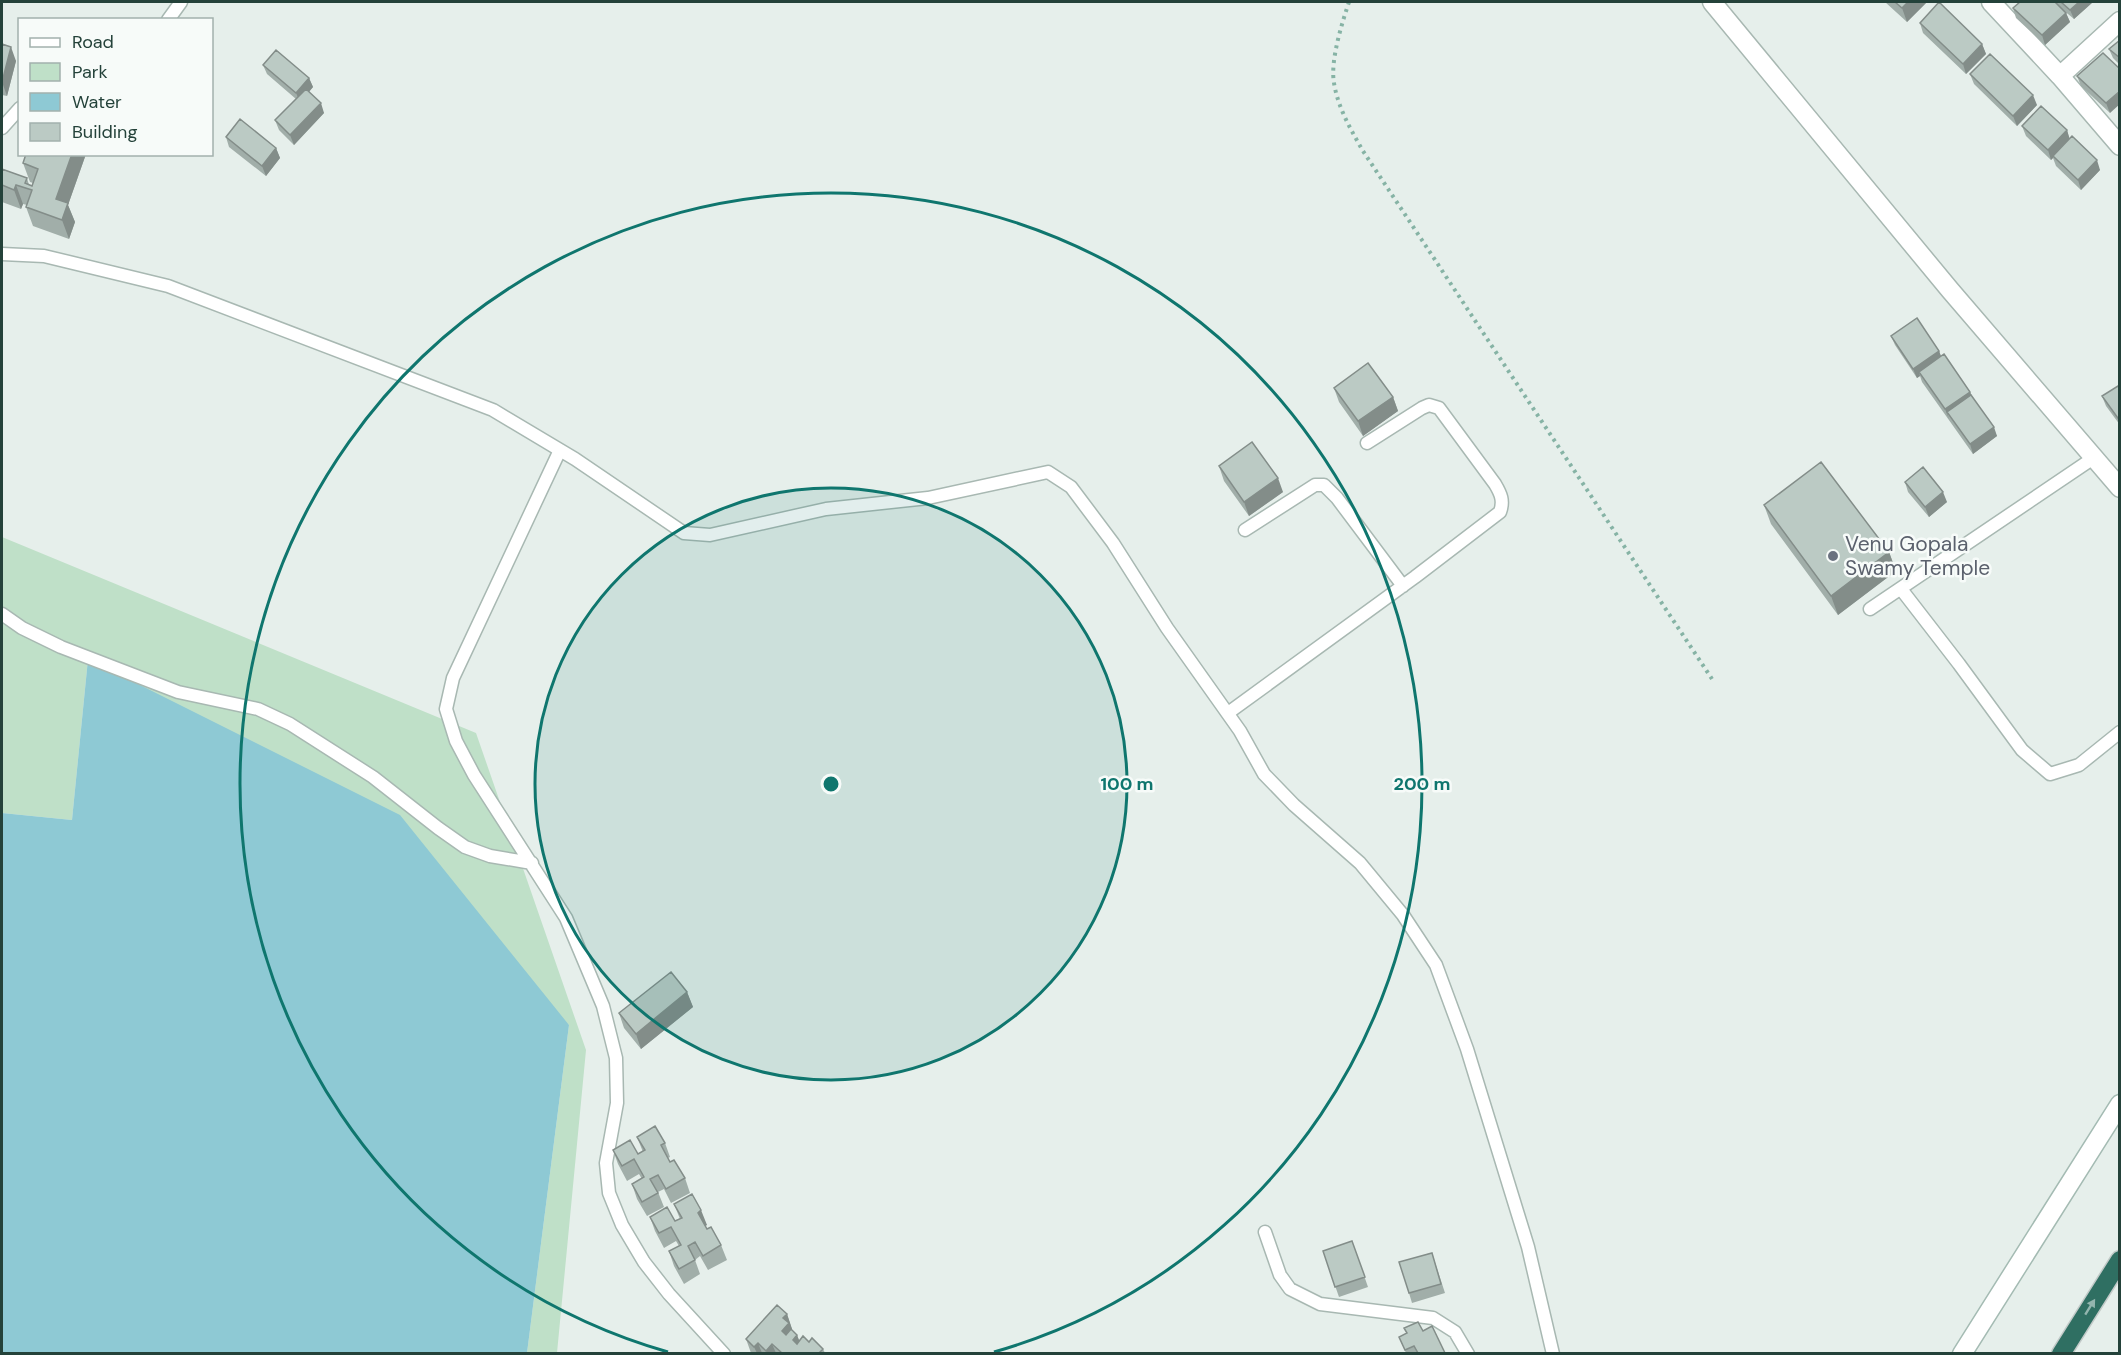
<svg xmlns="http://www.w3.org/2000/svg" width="2121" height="1355" viewBox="0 0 2121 1355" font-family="'DM Sans',sans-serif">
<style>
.green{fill:#bfe0c8}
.water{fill:#8ec9d4}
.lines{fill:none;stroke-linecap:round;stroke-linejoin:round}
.lane-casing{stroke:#a8b8b2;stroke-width:15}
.street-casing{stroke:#a8b8b2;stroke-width:21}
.secondary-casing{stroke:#a4bbb3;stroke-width:21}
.highway-casing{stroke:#c2cac8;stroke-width:21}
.path{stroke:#86b3a5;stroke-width:4;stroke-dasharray:3 4.5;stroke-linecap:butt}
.lane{stroke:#fff;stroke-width:12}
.street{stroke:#fff;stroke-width:18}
.secondary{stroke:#fff;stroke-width:18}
.highway{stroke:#2f6f62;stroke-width:18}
.wall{fill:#a1aea9}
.shaded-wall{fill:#838d89}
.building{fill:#bbcac4;stroke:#838d89;stroke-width:1.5}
.oneway{fill:#93b5ae}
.ring{fill:none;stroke:#0f766e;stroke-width:3}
.worship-dot{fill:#6b7280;stroke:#f7fbf9;stroke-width:2}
.labels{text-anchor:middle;stroke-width:5;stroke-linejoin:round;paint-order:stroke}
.worship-label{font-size:21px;fill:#5b616d;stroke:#f7fbf9;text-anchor:start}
.centre{fill:#0f766e;stroke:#f7fbf9;stroke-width:3}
.ring-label{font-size:18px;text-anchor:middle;font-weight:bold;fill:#0f766e;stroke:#f7fbf9;stroke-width:5;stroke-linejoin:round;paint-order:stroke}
</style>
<rect width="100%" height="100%" fill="#e6efeb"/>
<path class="green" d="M 2,537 L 476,733 L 586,1050 L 557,1353 L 527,1353 L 569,1025 L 88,659 L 72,820 L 2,813 Z"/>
<path class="water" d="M 88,659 L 400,815 L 569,1025 L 527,1353 L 2,1353 L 2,813 L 72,820 Z"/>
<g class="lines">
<g class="lane-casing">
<path id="lane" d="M 168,20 L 181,2
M 2,128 L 20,108
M 2,254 L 44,256 L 168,286 L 493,410 L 575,459 L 684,533 L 710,535 L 826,509 L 928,498 L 1048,472 L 1071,487 L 1113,543 L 1167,628 L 1240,731 L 1264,774 L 1294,805 L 1360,863 L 1403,915 L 1436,965 L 1467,1049 L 1528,1247 L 1553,1354
M 560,450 L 453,678 L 446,709 L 456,741 L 474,775 L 566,918 L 603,1006 L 616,1058 L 617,1103 L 606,1163 L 609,1193 L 622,1225 L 644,1262 L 669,1294 L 724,1354
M 1245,530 L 1315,485 L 1324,485 L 1337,498 L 1403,586
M 1901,589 L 1959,664 L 2022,750 L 2050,774 L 2079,765 L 2120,732
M 1870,609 L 2092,459
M 2,614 L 22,628 L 61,647 L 178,692 L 258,709 L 290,724 L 373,777 L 438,828 L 465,847 L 490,856 L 532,863
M 1228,713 L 1415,577 L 1500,512 C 1504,501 1501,494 1495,484 L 1439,408 L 1429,405 L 1422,408 L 1367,443
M 1265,1232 L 1280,1275 L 1290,1289 L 1320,1304 L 1433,1318 L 1455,1332 L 1468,1354"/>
</g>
<g class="street-casing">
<path id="street" d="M 1712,2 L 1950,290 L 2120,488
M 1991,2 L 2060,76 L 2120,146
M 2060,76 L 2120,21"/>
</g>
<g class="secondary-casing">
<path id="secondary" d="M 1962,1354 L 2120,1104"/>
</g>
<g class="highway-casing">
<path id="highway" d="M 2061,1354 L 2120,1260"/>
</g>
<path class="path" d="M 1349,2 C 1342,23 1330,61 1334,83 C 1338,108 1351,130 1363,151 L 1712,679"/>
<use href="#lane" class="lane"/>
<use href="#street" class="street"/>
<use href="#secondary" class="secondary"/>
<use href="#highway" class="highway"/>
</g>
<path class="wall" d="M 1885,2 L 1927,2 L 1907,22 Z
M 2020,2 L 2093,2 L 2074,19 L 2062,9 L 2066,13 L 2070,22 L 2045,45 L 2016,18 L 2013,8 Z
M 1920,23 L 1982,44 L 1986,54 L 1966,74 L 1923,33 Z
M 2120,40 L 2120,65 L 2113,58 L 2109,49 Z
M 2,44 L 16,61 L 7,96 L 2,95 Z
M 2103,53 L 2110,113 L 2081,86 L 2077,76 Z
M 263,65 L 309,78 L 313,87 L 309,92 L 324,113 L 294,145 L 279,130 L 275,120 L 296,99 L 267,74 Z
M 1970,74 L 2037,105 L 2017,126 L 1974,84 Z
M 2022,126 L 2067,130 L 2069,138 L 2100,170 L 2081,190 L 2056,166 L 2053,158 L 2051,160 L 2026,136 Z
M 226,137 L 276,148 L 280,158 L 266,176 L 229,147 Z
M 26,154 L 86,154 L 68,205 L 75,222 L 69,239 L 33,226 L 26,207 L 27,205 L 23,204 L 21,209 L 2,202 L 2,169 L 27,178 L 29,185 L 32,186 L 33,183 L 30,182 L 23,163 Z
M 1891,336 L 1939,351 L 1941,357 L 1970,392 L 1972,396 L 1997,436 L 1973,454 L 1922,382 L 1920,376 L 1917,378 L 1895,345 Z
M 1334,388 L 1393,397 L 1398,411 L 1363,436 L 1339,402 Z
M 2120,388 L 2120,425 L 2106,406 L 2102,396 Z
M 1219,466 L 1283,492 L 1249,516 L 1224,481 Z
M 1905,482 L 1947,502 L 1929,517 L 1908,492 Z
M 1764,505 L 1889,552 L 1896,571 L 1838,615 L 1771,524 Z
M 687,992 L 693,1007 L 641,1049 L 624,1028 L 619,1013 Z
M 637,1137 L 665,1143 L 670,1157 L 668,1158 L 670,1162 L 685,1178 L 690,1193 L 671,1203 L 664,1189 L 658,1192 L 664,1207 L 647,1216 L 637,1199 L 632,1184 L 642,1179 L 639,1174 L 627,1181 L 618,1164 L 613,1150 L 638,1154 L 643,1152 Z
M 674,1204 L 707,1225 L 705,1226 L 707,1229 L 721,1245 L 727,1260 L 708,1270 L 700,1256 L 695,1260 L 700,1274 L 684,1284 L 674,1266 L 669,1251 L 679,1246 L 676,1241 L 664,1248 L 655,1231 L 650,1217 L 675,1221 L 680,1219 Z
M 1352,1241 L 1368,1287 L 1339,1297 L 1323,1251 Z
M 1432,1253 L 1445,1293 L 1412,1303 L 1409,1293 Z
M 787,1314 L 792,1329 L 791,1329 L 797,1335 L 799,1341 L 809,1342 L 823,1349 L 825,1353 L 751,1353 L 746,1339 Z
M 1423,1331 L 1445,1353 L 1406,1353 L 1399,1337 Z"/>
<path class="shaded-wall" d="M 1908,2 L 1927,2 L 1907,22 L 1902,8 Z
M 2079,2 L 2093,2 L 2074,19 L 2070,10 Z
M 2066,13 L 2070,22 L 2045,45 L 2042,35 Z
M 1982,44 L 1986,54 L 1966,74 L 1963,64 Z
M 11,47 L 16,61 L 7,96 L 2,82 Z
M 309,78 L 313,87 L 300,102 L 296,93 Z
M 2120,91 L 2120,104 L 2110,113 L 2106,103 Z
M 2033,95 L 2037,105 L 2017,126 L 2013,116 Z
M 321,103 L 324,113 L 294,145 L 290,135 Z
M 2067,130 L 2070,140 L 2053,156 L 2053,158 L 2051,160 L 2048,150 Z
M 276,148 L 280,158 L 266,176 L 262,166 Z
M 72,154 L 86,154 L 68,205 L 75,222 L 69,239 L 62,220 L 56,199 Z
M 2097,160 L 2100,170 L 2081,190 L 2078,180 Z
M 16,185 L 23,204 L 21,209 L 14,190 Z
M 1939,351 L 1943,361 L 1919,372 L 1920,376 L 1917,378 L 1913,369 Z
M 1970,392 L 1974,401 L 1947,412 L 1949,419 L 1945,409 Z
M 1393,397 L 1398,411 L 1363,436 L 1358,421 Z
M 1994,427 L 1997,436 L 1973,454 L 1970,444 Z
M 1278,478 L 1283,492 L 1249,516 L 1244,502 Z
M 1943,492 L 1947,502 L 1929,517 L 1925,507 Z
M 1889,552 L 1896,571 L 1838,615 L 1831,596 Z
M 687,992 L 693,1007 L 641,1049 L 636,1034 Z
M 701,1210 L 707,1225 L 703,1227 L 698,1213 Z
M 787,1314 L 792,1329 L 787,1345 L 782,1331 L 783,1318 Z
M 797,1335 L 803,1350 L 793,1340 Z
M 758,1343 L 762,1353 L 757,1353 L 754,1347 Z
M 772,1344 L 776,1353 L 767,1353 L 766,1351 Z"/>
<path class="building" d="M 1895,2 L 1908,2 L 1902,8 Z
M 1939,2 L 1982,44 L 1963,64 L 1920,23 Z
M 2020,2 L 2055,2 L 2066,13 L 2042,35 L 2013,8 Z
M 2061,2 L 2079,2 L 2070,10 Z
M 2120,40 L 2120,58 L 2109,49 Z
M 2,44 L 11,47 L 2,82 Z
M 276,50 L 309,78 L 296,93 L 263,65 Z
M 2103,53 L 2120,69 L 2120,91 L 2106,103 L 2077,76 Z
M 1990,54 L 2033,95 L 2013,116 L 1970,74 Z
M 306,89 L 321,103 L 290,135 L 275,120 Z
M 2041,106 L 2067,130 L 2048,150 L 2022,126 Z
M 240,119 L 276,148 L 262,166 L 226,137 Z
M 2072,136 L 2097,160 L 2078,180 L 2053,156 Z
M 26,154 L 72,154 L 56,199 L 68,203 L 62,220 L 26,207 L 32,190 L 16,185 L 14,190 L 2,185 L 2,169 L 27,178 L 25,183 L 32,186 L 38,169 L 23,163 Z
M 1917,318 L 1939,351 L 1913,369 L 1891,336 Z
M 1944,354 L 1970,392 L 1945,409 L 1919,372 Z
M 1368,363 L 1393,397 L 1358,421 L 1334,388 Z
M 2118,386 L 2120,388 L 2120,421 L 2102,396 Z
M 1971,395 L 1994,427 L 1970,444 L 1947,412 Z
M 1252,442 L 1278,478 L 1244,502 L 1219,466 Z
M 1821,462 L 1889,552 L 1831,596 L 1764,505 Z
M 1923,467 L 1943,492 L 1925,507 L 1905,482 Z
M 671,972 L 687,992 L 636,1034 L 619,1013 Z
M 655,1126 L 665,1143 L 661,1145 L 670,1162 L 674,1160 L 685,1178 L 666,1189 L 658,1175 L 650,1179 L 658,1193 L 642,1202 L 632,1184 L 644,1177 L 634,1159 L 622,1166 L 613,1150 L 630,1140 L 638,1154 L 645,1150 L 637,1137 Z
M 692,1194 L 701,1210 L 698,1213 L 707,1229 L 711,1227 L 721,1245 L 703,1256 L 695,1242 L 688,1246 L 695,1260 L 679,1269 L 669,1251 L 681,1245 L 671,1227 L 659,1233 L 650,1217 L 667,1207 L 675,1221 L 682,1218 L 674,1204 Z
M 1352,1241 L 1365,1277 L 1335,1287 L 1323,1251 Z
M 1432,1253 L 1441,1284 L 1409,1293 L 1399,1262 Z
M 777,1305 L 787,1314 L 783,1318 L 789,1323 L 782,1331 L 786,1335 L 791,1329 L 797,1335 L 793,1340 L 797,1344 L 803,1336 L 809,1342 L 812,1338 L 823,1349 L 819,1353 L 782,1353 L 772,1344 L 766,1351 L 758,1343 L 754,1347 L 746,1339 Z
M 1418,1322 L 1423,1331 L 1432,1326 L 1445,1353 L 1418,1353 L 1414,1346 L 1405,1350 L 1399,1337 L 1407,1333 L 1404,1328 Z"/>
<defs><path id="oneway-solid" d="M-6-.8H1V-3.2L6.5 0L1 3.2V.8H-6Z" transform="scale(1.5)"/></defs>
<use class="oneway" href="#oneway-solid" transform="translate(2090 1307) rotate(-58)"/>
<circle cx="831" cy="784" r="296" fill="#0f766e" fill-opacity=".12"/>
<g class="ring">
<circle cx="831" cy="784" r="296"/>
<path d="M668 1352A591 591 0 1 1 994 1352"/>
</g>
<circle class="worship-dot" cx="1833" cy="556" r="6"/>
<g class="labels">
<g class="worship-label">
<text x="1845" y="551">Venu Gopala<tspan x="1845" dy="24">Swamy Temple</tspan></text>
</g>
</g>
<circle cx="831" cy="784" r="9" class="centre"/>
<g class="ring-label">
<text x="1127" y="790">100 m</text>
<text x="1422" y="790">200 m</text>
</g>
<rect width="2121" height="1355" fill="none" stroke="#24423a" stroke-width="6"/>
<rect x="18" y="18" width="195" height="138" fill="#f7fbf9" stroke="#a3b1ad" stroke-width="1.5"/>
<rect x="30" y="38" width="30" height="9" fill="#ffffff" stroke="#a3b1ad" stroke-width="1.5"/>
<text x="72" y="48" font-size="18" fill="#24423a">Road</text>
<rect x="30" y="63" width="30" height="18" fill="#bfe0c8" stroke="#a3b1ad" stroke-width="1.5"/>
<text x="72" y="78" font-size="18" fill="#24423a">Park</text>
<rect x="30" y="93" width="30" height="18" fill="#8ec9d4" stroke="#a3b1ad" stroke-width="1.5"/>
<text x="72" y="108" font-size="18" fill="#24423a">Water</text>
<rect x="30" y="123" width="30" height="18" fill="#bbcac4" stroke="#a3b1ad" stroke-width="1.5"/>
<text x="72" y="138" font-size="18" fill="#24423a">Building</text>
</svg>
